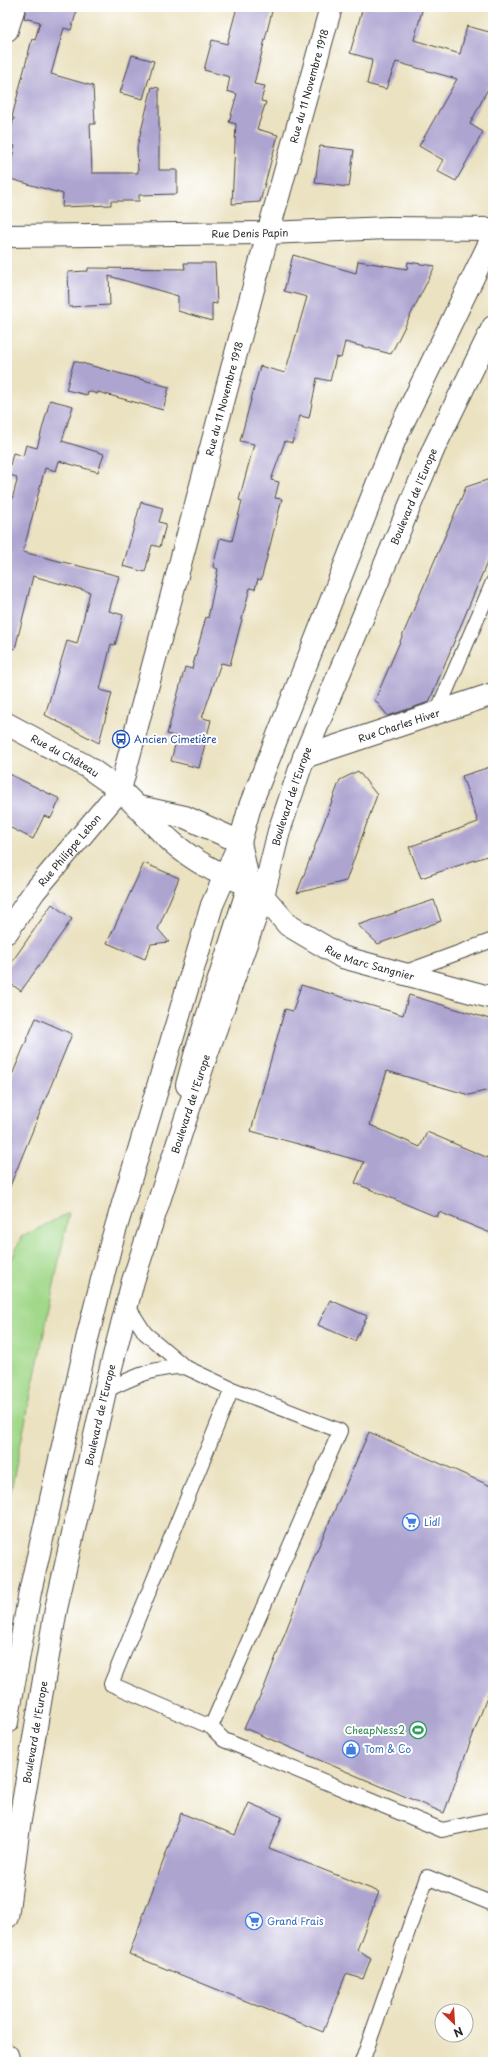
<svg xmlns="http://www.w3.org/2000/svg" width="500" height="2069" viewBox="0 0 500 2069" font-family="'Playpen Sans',sans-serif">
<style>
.green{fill:#a1d889;stroke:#66825a}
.building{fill:#ada4d0}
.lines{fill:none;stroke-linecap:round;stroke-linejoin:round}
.lane-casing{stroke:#484642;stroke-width:16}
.street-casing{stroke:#484642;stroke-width:24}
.secondary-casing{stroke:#484642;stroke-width:24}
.primary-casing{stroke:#484642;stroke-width:24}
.lane{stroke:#fff;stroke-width:14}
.street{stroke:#fff;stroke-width:22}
.secondary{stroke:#fff;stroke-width:22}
.primary{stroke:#fff;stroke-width:22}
.labels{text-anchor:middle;stroke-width:4;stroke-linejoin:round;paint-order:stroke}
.street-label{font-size:10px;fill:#2b2b2b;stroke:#fff}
.transit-label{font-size:10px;fill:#164399;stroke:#fff;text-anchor:start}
.shop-label{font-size:10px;fill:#366cbe;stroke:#fff;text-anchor:start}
.leisure-label{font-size:10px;fill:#27864d;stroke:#fff;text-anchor:end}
</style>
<rect width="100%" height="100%" fill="#fff"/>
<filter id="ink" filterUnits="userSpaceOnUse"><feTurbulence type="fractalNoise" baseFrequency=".025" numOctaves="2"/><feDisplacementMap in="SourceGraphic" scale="8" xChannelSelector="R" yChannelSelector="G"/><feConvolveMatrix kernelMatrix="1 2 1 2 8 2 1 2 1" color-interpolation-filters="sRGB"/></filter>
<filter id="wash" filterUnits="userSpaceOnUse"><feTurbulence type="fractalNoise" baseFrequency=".012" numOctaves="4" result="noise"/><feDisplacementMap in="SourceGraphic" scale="16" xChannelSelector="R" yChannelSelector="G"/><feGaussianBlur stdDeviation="0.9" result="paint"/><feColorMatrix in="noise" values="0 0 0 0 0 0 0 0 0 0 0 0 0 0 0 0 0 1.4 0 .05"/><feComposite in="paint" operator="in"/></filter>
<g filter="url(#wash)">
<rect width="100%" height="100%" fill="#ebe2c1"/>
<path class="green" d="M 69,1213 L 7,1509 L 7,1272 L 21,1237 Z"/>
<g id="blocks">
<path class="building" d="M 26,7 L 78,7 L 71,30 L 64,28 L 51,74 L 93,86 L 95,124 L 90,124 L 92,173 L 138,173 L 137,147 L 152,87 L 159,88 L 159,170 L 177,170 L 177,194 L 139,195 L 139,201 L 111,201 L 111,205 L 62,207 L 63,194 L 7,178 L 15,146 L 8,144 L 14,118 L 12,117 L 32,39 L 35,40 L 40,22 L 24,18 Z
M 237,7 L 273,7 L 254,84 L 265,86 L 261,101 L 266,102 L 257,129 L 278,135 L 260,202 L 232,204 L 236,124 L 229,122 L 237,94 L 227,91 L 230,77 L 204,70 L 212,40 L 227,44 Z
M 363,7 L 423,7 L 414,40 L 460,54 L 467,26 L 493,33 L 493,79 L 470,124 L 483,132 L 456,181 L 437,171 L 443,160 L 419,146 L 457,79 L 396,62 L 386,89 L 367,84 L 372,61 L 371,61 L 371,59 L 350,53 Z
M 132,55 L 154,61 L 143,99 L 120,93 Z
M 320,146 L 354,150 L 349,187 L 315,183 Z
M 293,255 L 356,273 L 358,261 L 407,269 L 408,262 L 435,266 L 391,354 L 345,342 L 341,358 L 336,357 L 330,381 L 317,378 L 309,418 L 300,416 L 292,443 L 285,441 L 271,480 L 279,482 L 275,498 L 282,499 L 261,580 L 258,579 L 255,589 L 250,588 L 230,665 L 221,663 L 202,718 L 211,720 L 199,768 L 171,761 L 177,737 L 167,734 L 185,667 L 192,669 L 206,617 L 208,618 L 218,569 L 213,567 L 220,538 L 232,541 L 242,501 L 239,500 L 254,444 L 240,441 L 260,366 L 285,373 L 307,297 L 284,291 Z
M 184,263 L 215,263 L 217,304 L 212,303 L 212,321 L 178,311 L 178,296 L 109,276 L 110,305 L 69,307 L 68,272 L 88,271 L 88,268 L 185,269 Z
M 74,361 L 169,387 L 163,410 L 98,392 L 97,394 L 88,391 L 87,395 L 66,390 Z
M 50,400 L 73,406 L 62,441 L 104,454 L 98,472 L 59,461 L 56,471 L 45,468 L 23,552 L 119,576 L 109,611 L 123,615 L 115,645 L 111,644 L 100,690 L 112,693 L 99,743 L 45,715 L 67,641 L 77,644 L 90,592 L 33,576 L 15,649 L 7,648 L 7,518 L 17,481 L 16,477 L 8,474 L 13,453 L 23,456 L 26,445 L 37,448 Z
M 493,478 L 493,548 L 429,702 L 388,716 L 375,700 L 466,487 Z
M 141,502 L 163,508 L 159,522 L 166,524 L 160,547 L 152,545 L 145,572 L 123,566 Z
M 493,766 L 493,854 L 421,878 L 409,847 L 478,822 L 462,776 Z
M 358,771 L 377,795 L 346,881 L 297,893 L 340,780 Z
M 7,773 L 60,799 L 51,818 L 44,816 L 33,839 L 7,826 Z
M 144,863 L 179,878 L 158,929 L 169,942 L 151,944 L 145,959 L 107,943 Z
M 434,900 L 441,921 L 378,944 L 358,925 Z
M 52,904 L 72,919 L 21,991 L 7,981 L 7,969 Z
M 301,985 L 403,1015 L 409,995 L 493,1020 L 493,1089 L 469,1095 L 387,1071 L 370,1125 L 420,1147 L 427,1132 L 493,1160 L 493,1234 L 439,1212 L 437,1217 L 355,1183 L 364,1162 L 251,1131 L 285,1009 L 293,1011 Z
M 36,1018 L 72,1034 L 8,1191 L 7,1087 Z
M 330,1300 L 367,1316 L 355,1341 L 318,1325 Z
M 369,1432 L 493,1487 L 493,1681 L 444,1813 L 244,1728 L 264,1688 L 314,1557 Z
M 249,1803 L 282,1817 L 269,1848 L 379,1892 L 357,1950 L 371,1958 L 363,1979 L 346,1974 L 323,2032 L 129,1954 L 181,1813 L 235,1835 Z"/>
</g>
</g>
<g filter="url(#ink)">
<use href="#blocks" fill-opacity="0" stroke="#484642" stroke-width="1"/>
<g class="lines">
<g class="lane-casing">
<path id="lane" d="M 436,714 L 493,582
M 403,973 L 493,940
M 185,1367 L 232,1389 L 340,1431 L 211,1727 L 111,1684 L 232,1389
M 105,1391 C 134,1377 153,1367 185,1367 L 145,1333 L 127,1305
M 211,1727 L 224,1740 L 442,1830 L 493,1819
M 362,2062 L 427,1877 L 493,1904"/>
</g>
<g class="street-casing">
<g id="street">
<path d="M 7,30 L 14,7"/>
<path id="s1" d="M 7,236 L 268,233 L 388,228 L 493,229"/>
<path id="s2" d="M 7,724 L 86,766 L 120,790 L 268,233 L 331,7"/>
<path id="s3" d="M 304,757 L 493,694"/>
<path id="s4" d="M 263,896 L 288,925 L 342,957 L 493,998"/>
</g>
</g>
<g class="secondary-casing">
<g id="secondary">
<path d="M 139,807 L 185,817 L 240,842 L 249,885 L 196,1052 L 187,1085"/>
<path id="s5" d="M 7,932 L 34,892 L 120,790 C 139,807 154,827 173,843 C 193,860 218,874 242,882"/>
</g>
</g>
<g class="primary-casing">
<g id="primary">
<path d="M 7,1722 L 30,1592 L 88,1335 L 111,1244 L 212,905 L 240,842 L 250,806 L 395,439 L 493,236"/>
<path id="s6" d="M 7,1917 L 19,1826 L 56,1609 L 105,1391 L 133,1281 L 205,1059 L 263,896 L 279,831 L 304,757 L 434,448 L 493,327"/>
<path d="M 7,2055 L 9,2062"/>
</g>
</g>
<use href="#lane" class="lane"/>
<use href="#street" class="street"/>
<use href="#secondary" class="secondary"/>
<use href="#primary" class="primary"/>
</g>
</g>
<defs>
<g id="bus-ring" transform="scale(0.9)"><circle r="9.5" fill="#fff" stroke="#1a4fb4" stroke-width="1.5"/><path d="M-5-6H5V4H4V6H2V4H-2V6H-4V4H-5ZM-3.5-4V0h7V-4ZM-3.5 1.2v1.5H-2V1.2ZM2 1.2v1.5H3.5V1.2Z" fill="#1a4fb4"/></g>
<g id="supermarket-ring" transform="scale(0.9)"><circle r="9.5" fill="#fff" stroke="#3f7fe0" stroke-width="1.5"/><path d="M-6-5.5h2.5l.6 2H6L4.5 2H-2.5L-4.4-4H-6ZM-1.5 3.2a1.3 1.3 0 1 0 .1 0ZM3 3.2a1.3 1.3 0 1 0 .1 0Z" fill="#3f7fe0"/></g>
<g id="stadium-ring" transform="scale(0.9)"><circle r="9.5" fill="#fff" stroke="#2e9e5b" stroke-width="1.5"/><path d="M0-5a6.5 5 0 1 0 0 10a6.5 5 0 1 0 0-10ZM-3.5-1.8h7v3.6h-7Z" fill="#2e9e5b"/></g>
<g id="shop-ring" transform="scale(0.9)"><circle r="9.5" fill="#fff" stroke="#3f7fe0" stroke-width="1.5"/><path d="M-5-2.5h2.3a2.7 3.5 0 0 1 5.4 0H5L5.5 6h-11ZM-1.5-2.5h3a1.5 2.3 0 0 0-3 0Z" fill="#3f7fe0"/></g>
</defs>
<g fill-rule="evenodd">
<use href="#bus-ring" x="121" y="739"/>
<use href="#supermarket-ring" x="411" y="1522"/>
<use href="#stadium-ring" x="418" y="1730"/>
<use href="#shop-ring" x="351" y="1749"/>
<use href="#supermarket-ring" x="254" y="1921"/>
</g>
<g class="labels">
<g class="street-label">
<text dy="4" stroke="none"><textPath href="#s2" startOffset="860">Rue du 11 Novembre 1918</textPath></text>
<text dy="4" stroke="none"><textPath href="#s1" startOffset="243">Rue Denis Papin</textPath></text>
<text dy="4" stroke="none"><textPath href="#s2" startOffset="536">Rue du 11 Novembre 1918</textPath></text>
<text dy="4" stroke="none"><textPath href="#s6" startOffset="1483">Boulevard de l'Europe</textPath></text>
<text dy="4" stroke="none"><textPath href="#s3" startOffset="100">Rue Charles Hiver</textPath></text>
<text dy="4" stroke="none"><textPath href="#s2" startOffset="66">Rue du Château</textPath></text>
<text dy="4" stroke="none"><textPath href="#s6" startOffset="1159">Boulevard de l'Europe</textPath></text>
<text dy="4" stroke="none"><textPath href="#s5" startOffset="103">Rue Philippe Lebon</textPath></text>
<text dy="4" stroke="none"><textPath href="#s4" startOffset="129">Rue Marc Sangnier</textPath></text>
<text dy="4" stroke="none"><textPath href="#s6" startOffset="835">Boulevard de l'Europe</textPath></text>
<text dy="4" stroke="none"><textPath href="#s6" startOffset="511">Boulevard de l'Europe</textPath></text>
<text dy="4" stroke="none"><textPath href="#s6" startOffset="187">Boulevard de l'Europe</textPath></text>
</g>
<g class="transit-label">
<text x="134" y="743">Ancien Cimetière</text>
</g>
<g class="shop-label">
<text x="424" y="1526">Lidl</text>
<text x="364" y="1753">Tom &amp; Co</text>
<text x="267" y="1925">Grand Frais</text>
</g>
<g class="leisure-label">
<text x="405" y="1734">CheapNess2</text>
</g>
</g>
<rect width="500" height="2069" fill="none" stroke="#fff" stroke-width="24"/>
<g transform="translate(454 2023) rotate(155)"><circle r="19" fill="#ffffff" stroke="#aaaaaa"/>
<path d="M0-3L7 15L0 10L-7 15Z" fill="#c8321e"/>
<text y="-6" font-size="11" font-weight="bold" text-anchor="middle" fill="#2b2b2b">N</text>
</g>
</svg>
